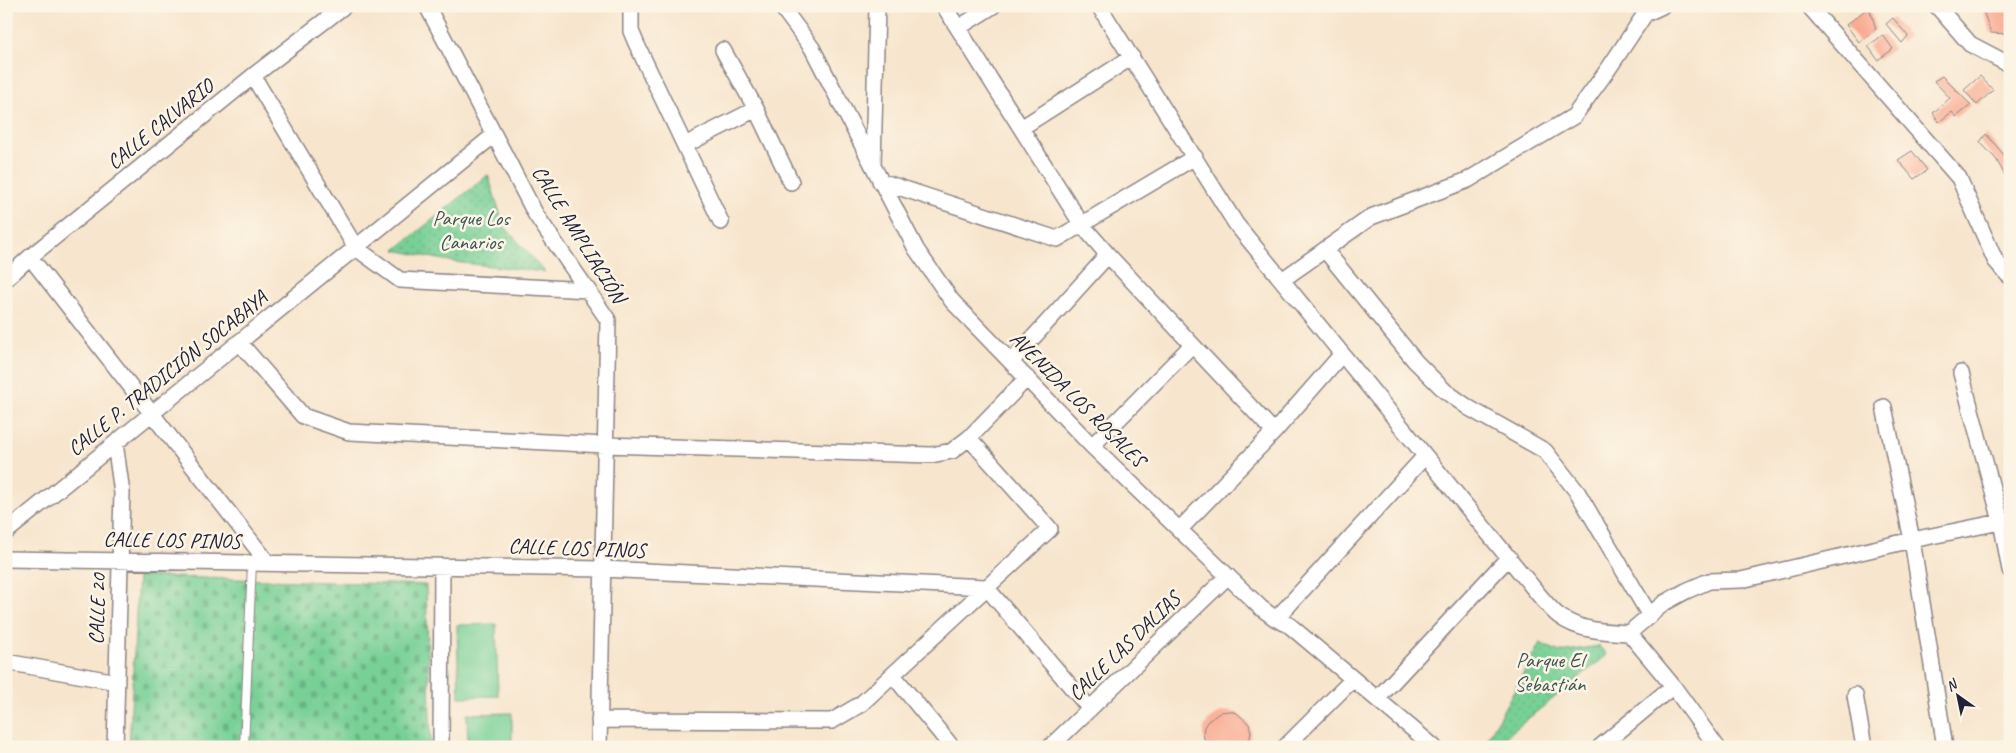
<svg xmlns="http://www.w3.org/2000/svg" width="2016" height="753" viewBox="0 0 2016 753" font-family="Caveat,sans-serif">
<style>
.grass{fill:url(#grass-dots);stroke:#4d7968}
.cemetery{fill:url(#cemetery-stones);stroke:#4d7968}
.pitch{fill:#78d096;stroke:#4d7968}
.building{fill:#f9a88f}
.lines{fill:none;stroke-linecap:round;stroke-linejoin:round}
.lane-casing{stroke:#8c8484;stroke-width:10}
.street-casing{stroke:#8c8484;stroke-width:18}
.lane{stroke:#fff;stroke-width:8}
.street{stroke:#fff;stroke-width:15}
.labels{text-anchor:middle;stroke-width:5;stroke-linejoin:round;paint-order:stroke}
.street-label{font-size:21px;fill:#22223b;stroke:#fcf5e5}
.park-label{font-size:21px;fill:#3c5656;stroke:#fcf5e5}
</style>
<defs>
<pattern id="grass-dots" width="8" height="8" patternUnits="userSpaceOnUse" patternTransform="scale(1.25)"><rect width="8" height="8" fill="#78d096"/><path d="M2 2h.1M6 6h.1" fill="none" stroke="#68b282" stroke-width="1.8" stroke-linecap="round"/></pattern>
<pattern id="cemetery-stones" width="16" height="16" patternUnits="userSpaceOnUse" patternTransform="scale(1.25)"><rect width="16" height="16" fill="#78d096"/><path d="M2 7V4a2 2 0 0 1 4 0v3zM10 15v-3a2 2 0 0 1 4 0v3z" fill="#68b282"/></pattern>
</defs>
<rect width="100%" height="100%" fill="#fcf5e5"/>
<filter id="ink" filterUnits="userSpaceOnUse"><feTurbulence type="fractalNoise" baseFrequency=".02" numOctaves="2"/><feDisplacementMap in="SourceGraphic" scale="10" xChannelSelector="R" yChannelSelector="G"/><feConvolveMatrix kernelMatrix="1 2 1 2 8 2 1 2 1" color-interpolation-filters="sRGB"/></filter>
<filter id="wash" filterUnits="userSpaceOnUse"><feTurbulence type="fractalNoise" baseFrequency=".0096" numOctaves="4" result="noise"/><feDisplacementMap in="SourceGraphic" scale="20" xChannelSelector="R" yChannelSelector="G"/><feGaussianBlur stdDeviation="1.12" result="paint"/><feColorMatrix in="noise" values="0 0 0 0 0 0 0 0 0 0 0 0 0 0 0 0 0 1.4 0 .05"/><feComposite in="paint" operator="in"/></filter>
<g filter="url(#wash)">
<rect width="100%" height="100%" fill="#f7e5cd"/>
<path class="grass" d="M 488,175 L 504,226 L 545,272 L 454,262 L 395,250 Z
M 1540,643 L 1560,652 L 1599,646 L 1607,655 L 1493,747 L 1483,747 Z"/>
<path class="cemetery" d="M 138,576 L 426,585 L 431,747 L 129,747 Z"/>
<path class="pitch" d="M 496,624 L 498,696 L 459,697 L 457,625 Z
M 512,713 L 512,747 L 468,747 L 467,714 Z"/>
<g id="blocks">
<path class="building" d="M 1869,7 L 1876,29 L 1859,42 L 1846,25 Z
M 1982,8 L 2010,9 L 2009,34 L 1991,33 Z
M 1893,18 L 1908,36 L 1902,43 L 1886,24 Z
M 1883,35 L 1893,49 L 1878,60 L 1868,46 Z
M 1942,76 L 1971,105 L 1956,117 L 1952,112 L 1939,122 L 1933,113 L 1950,98 L 1934,81 Z
M 1980,76 L 1993,90 L 1977,105 L 1964,90 Z
M 1986,134 L 2004,155 L 2010,151 L 2010,180 L 2008,181 L 1996,159 L 1980,142 Z
M 1912,151 L 1927,170 L 1914,179 L 1898,160 Z
M 1229,711 L 1237,713 L 1249,724 L 1251,732 L 1248,747 L 1207,747 L 1203,735 L 1204,727 L 1208,721 L 1221,712 Z"/>
</g>
</g>
<g filter="url(#ink)">
<use href="#blocks" fill-opacity="0" stroke="#8c8484" stroke-width="1"/>
<g class="lines">
<g class="lane-casing">
<path id="lane" d="M 244,747 L 252,563"/>
</g>
<g class="street-casing">
<path id="street" d="M 427,6 L 536,215 L 608,320 L 599,747
M 631,6 L 631,31 L 636,43 L 721,222
M 781,6 L 812,48 L 916,249 L 952,301 L 1092,446 L 1261,608 L 1276,619 L 1289,625 L 1434,747
M 944,6 L 1082,225 L 1108,255 L 1274,432
M 1099,6 L 1236,224 L 1520,572 C 1531,584 1546,606 1559,616 C 1579,631 1606,632 1629,633 L 1673,686 L 1717,747
M 1809,6 L 1959,178 L 1995,260 L 2008,275 L 2010,275
M 1937,6 L 1970,44 L 2010,65
M 958,28 L 993,6
M 723,50 L 756,109 L 791,182
M 253,76 L 356,248 L 400,280 L 589,290
M 1021,128 L 1132,57
M 685,145 L 756,109
M 873,165 L 877,6
M 880,181 L 1057,239 L 1195,157
M 1326,251 L 1415,361 L 1445,391 L 1469,408 L 1545,451 L 1578,493 L 1650,616
M 30,257 L 268,563
M 6,279 L 30,257 L 253,76 L 344,6
M 1282,280 L 1371,217 L 1468,180 L 1574,116 L 1609,68 L 1645,14 L 1662,6
M 239,342 L 303,416 L 349,432 L 605,445 L 931,455 L 952,451 L 969,438 L 1027,378
M 1011,362 L 1108,255
M 1961,373 L 2001,521 L 2010,570
M 1884,407 L 1912,540 L 1945,747
M 1092,446 L 1192,345
M 1180,529 L 1274,432 L 1342,354
M 6,532 L 494,135
M 6,559 L 602,569 L 986,587 L 1090,709
M 1276,619 L 1425,456
M 1629,633 L 1664,603 L 1686,591 L 1709,581 L 1741,580 L 1912,540 L 2010,520
M 6,662 L 117,682
M 893,675 L 952,747
M 1855,695 L 1864,747
M 1377,699 L 1509,557
M 599,720 L 832,721 L 861,704 L 1050,529 L 969,438
M 115,747 L 122,493 L 115,443
M 441,747 L 442,566
M 1050,747 L 1228,576
M 1285,747 L 1353,679
M 1600,747 L 1673,686"/>
</g>
<use href="#lane" class="lane"/>
<use href="#street" class="street"/>
</g>
</g>
<g class="labels">
<g class="street-label">
<text transform="translate(160 124) rotate(-39)" y="7">CALLE CALVARIO</text>
<text transform="translate(579 234) rotate(58)" y="7">CALLE AMPLIACIÓN</text>
<text transform="translate(167 373) rotate(-39)" y="7">CALLE P. TRADICIÓN SOCABAYA</text>
<text transform="translate(1078 399) rotate(45)" y="7">AVENIDA LOS ROSALES</text>
<text transform="translate(172 540) rotate(1)" y="7">CALLE LOS PINOS</text>
<text transform="translate(577 548) rotate(2)" y="7">CALLE LOS PINOS</text>
<text transform="translate(97 609) rotate(-88)" y="7">CALLE 20</text>
<text transform="translate(1124 646) rotate(-44)" y="7">CALLE LAS DALIAS</text>
</g>
<g class="park-label">
<text x="471" y="225">Parque Los<tspan x="471" dy="24">Canarios</tspan></text>
<text x="1550" y="667">Parque El<tspan x="1550" dy="24">Sebastián</tspan></text>
</g>
</g>
<rect width="2016" height="753" fill="none" stroke="#fcf5e5" stroke-width="25"/>
<g transform="translate(1958 696) rotate(327)" stroke="#fcf5e5" stroke-width="4" paint-order="stroke">
<path d="M0-4L9 19L0 12L-9 19Z" fill="#22223b"/>
<text y="-8" font-size="14" font-weight="bold" text-anchor="middle" fill="#22223b">N</text>
</g>
</svg>
